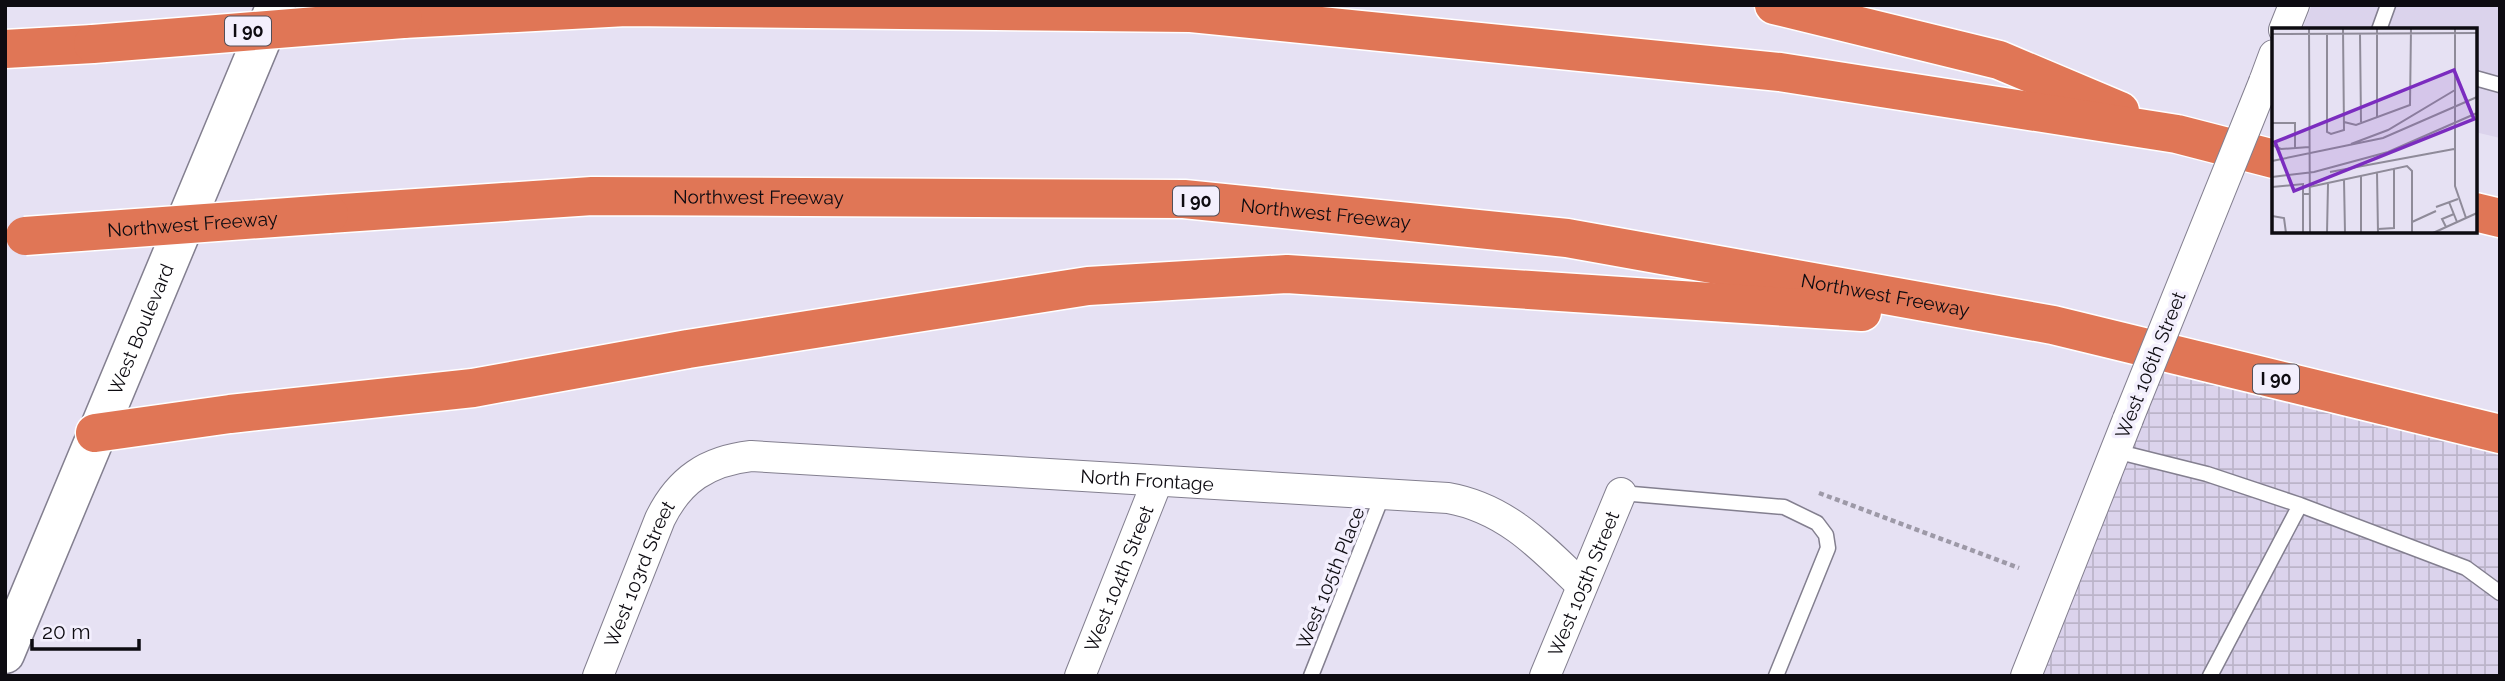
<svg xmlns="http://www.w3.org/2000/svg" width="2505" height="681" viewBox="0 0 2505 681" font-family="Raleway,sans-serif">
<style>
.built{fill:#dbd3ec}
.industrial{fill:url(#industrial-grid)}
.lines{fill:none;stroke-linecap:round;stroke-linejoin:round}
.lane-casing{stroke:#837f8f;stroke-width:17}
.street-casing{stroke:#837f8f;stroke-width:32}
.secondary-casing{stroke:#837f8f;stroke-width:41}
.highway-casing{stroke:#fff;stroke-width:41}
.path{stroke:#9d99a7;stroke-width:4.5;stroke-dasharray:5 3.5;stroke-linecap:butt}
.lane{stroke:#fff;stroke-width:14}
.street{stroke:#fff;stroke-width:30}
.secondary{stroke:#fff;stroke-width:38}
.highway{stroke:#e07656;stroke-width:38}
.street-bridge-casing{stroke:#837f8f;stroke-width:32;stroke-linecap:butt}
.highway-bridge-casing{stroke:#fff;stroke-width:41;stroke-linecap:butt}
.street-bridge{stroke:#fff;stroke-width:30}
.highway-bridge{stroke:#e07656;stroke-width:38}
.labels{text-anchor:middle;stroke-width:7;stroke-linejoin:round;paint-order:stroke}
.shield{fill:#f3effd;stroke:#524f58;stroke-width:2}
.shield-label{font-size:18px;font-weight:bold;fill:#0d0b11}
.street-label{font-size:19px;fill:#0d0b11;stroke:#f3effd}
.inset-road{fill:none;stroke:#8f8b99;stroke-width:2}
.view{fill:#7b2cbf;fill-opacity:0.15;stroke:#7b2cbf;stroke-width:3.5}
.inset-edge{fill:none;stroke:#0d0b11;stroke-width:3.5}
</style>
<defs>
<pattern id="industrial-grid" width="8" height="8" patternUnits="userSpaceOnUse" patternTransform="scale(1.75)"><rect width="8" height="8" fill="#dbd3ec"/><path d="M0 4h8M4 0v8" fill="none" stroke="#bbb4c9"/></pattern>
</defs>
<rect width="100%" height="100%" fill="#e6e1f3"/>
<path class="built" d="M 2312,5 L 2500,5 L 2500,138 L 2475,132 L 2475,30 L 2302,30 Z"/>
<path class="industrial" d="M 2151,358 L 2500,441 L 2500,676 L 2026,676 Z"/>
<g class="lines">
<g class="lane-casing">
<path id="lane" d="M 2379,30 L 2388,5
M 2475,78 L 2500,85
M 2115,451 L 2207,474 L 2300,505 L 2466,568 L 2500,593
M 1621,493 L 1784,507 L 1817,523 L 1826,535 L 1828,548 L 1776,676
M 1311,676 L 1383,494
M 2210,676 L 2300,505"/>
</g>
<g class="street-casing">
<g id="street">
<path d="M 2284,30 L 2294,5"/>
<path d="M 2264,82 L 2274,55"/>
<path id="s1" d="M 598,676 L 660,519 C 679,480 707,461 751,456 L 1448,498 C 1505,508 1541,546 1581,585"/>
<path id="s2" d="M 1080,676 L 1157,482"/>
<path id="s3" d="M 1545,676 L 1621,493"/>
<path d="M 2026,676 L 2128,419"/>
</g>
</g>
<g class="secondary-casing">
<g id="secondary">
<path id="s4" d="M 5,654 L 276,5"/>
</g>
</g>
<g class="highway-casing">
<g id="highway">
<path d="M 1774,5 L 1999,60 L 2120,111"/>
<path d="M 403,19 L 626,7 L 1191,13 L 1780,72 L 2177,134 L 2274,159"/>
<path d="M 5,49 L 93,44"/>
<path d="M 2475,212 L 2500,218"/>
<path id="s5" d="M 329,214 L 592,196 L 1184,199 L 1567,238 L 2053,325 L 2500,434"/>
<path d="M 95,433 L 230,414 L 473,388 L 688,349 L 1088,286 L 1287,274 L 1862,312"/>
</g>
</g>
<path class="path" d="M 1819,493 L 2019,568"/>
<use href="#lane" class="lane"/>
<use href="#street" class="street"/>
<use href="#secondary" class="secondary"/>
<use href="#highway" class="highway"/>
<g class="street-bridge-casing">
<path id="street-bridge" d="M 2128,419 L 2264,82"/>
</g>
<g class="highway-bridge-casing">
<g id="highway-bridge">
<path d="M 93,44 L 403,19"/>
<path id="s6" d="M 25,236 L 329,214"/>
</g>
</g>
<use href="#street-bridge" class="street-bridge"/>
<use href="#highway-bridge" class="highway-bridge"/>
</g>
<g class="labels">
<g class="shield">
<rect x="225" y="16.5" width="46" height="29" rx="5"/>
<rect x="1173" y="186.5" width="46" height="29" rx="5"/>
<rect x="2253" y="364.5" width="46" height="29" rx="5"/>
</g>
<g class="shield-label">
<text x="248" y="37">I 90</text>
<text x="1196" y="207">I 90</text>
<text x="2276" y="385">I 90</text>
</g>
<g class="street-label">
<text dy="7" stroke="none"><textPath href="#s5" startOffset="430">Northwest Freeway</textPath></text>
<text dy="7" stroke="none"><textPath href="#s5" startOffset="998">Northwest Freeway</textPath></text>
<text dy="7" stroke="none"><textPath href="#s6" startOffset="168">Northwest Freeway</textPath></text>
<text dy="7" stroke="none"><textPath href="#s5" startOffset="1564">Northwest Freeway</textPath></text>
<text dy="7" stroke="none"><textPath href="#s4" startOffset="352">West Boulevard</textPath></text>
<text transform="translate(2150 365) rotate(-68)" y="7">West 106th Street</text>
<text dy="7" stroke="none"><textPath href="#s1" startOffset="682">North Frontage</textPath></text>
<text dy="7" stroke="none"><textPath href="#s1" startOffset="110">West 103rd Street</textPath></text>
<text transform="translate(1330 578) rotate(-68)" y="7">West 105th Place</text>
<text dy="7" stroke="none"><textPath href="#s2" startOffset="105">West 104th Street</textPath></text>
<text dy="7" stroke="none"><textPath href="#s3" startOffset="100">West 105th Street</textPath></text>
</g>
</g>
<g transform="translate(2272 28)">
<rect width="205" height="205" fill="#e6e1f3"/>
<path class="inset-road" d="M 37,0 L 38,205M 105,0 L 105,89M 183,0 L 183,158 L 194,190M 0,6 L 205,5M 55,6 L 55,104 L 59,106 L 72,102 L 71,0M 88,6 L 89,94M 72,94 L 84,97 L 138,77 L 139,0M 0,95 L 23,95 L 23,121M 79,116 L 116,102 L 183,62M 0,117 L 9,121 L 37,119M 0,133 L 111,110 L 205,69M 58,144 L 182,121M 105,144 L 106,205M 89,148 L 89,205M 0,149 L 42,144 L 116,124 L 205,85M 72,152 L 73,205M 0,159 L 31,156 L 31,166 L 37,166M 37,159 L 135,138 L 140,143 L 140,205M 31,166 L 31,205M 177,174 L 185,194M 164,179 L 186,171M 0,188 L 12,190 L 14,205M 140,194 L 164,183M 174,199 L 170,191 L 182,186M 106,201 L 122,200 L 122,140M 55,205 L 56,156M 161,205 L 205,185"/>
<path class="view" d="M 182,42 L 202,91 L 22,163 L 3,114 Z"/>
<rect width="205" height="205" class="inset-edge"/>
</g>
<rect width="2505" height="681" fill="none" stroke="#0d0b11" stroke-width="14"/>
<path d="M32 639v10h107v-10" fill="none" stroke="#0d0b11" stroke-width="3.5"/>
<text x="42" y="639" font-size="21" fill="#0d0b11" stroke="#f3effd" stroke-width="5" paint-order="stroke">20 m</text>
</svg>
